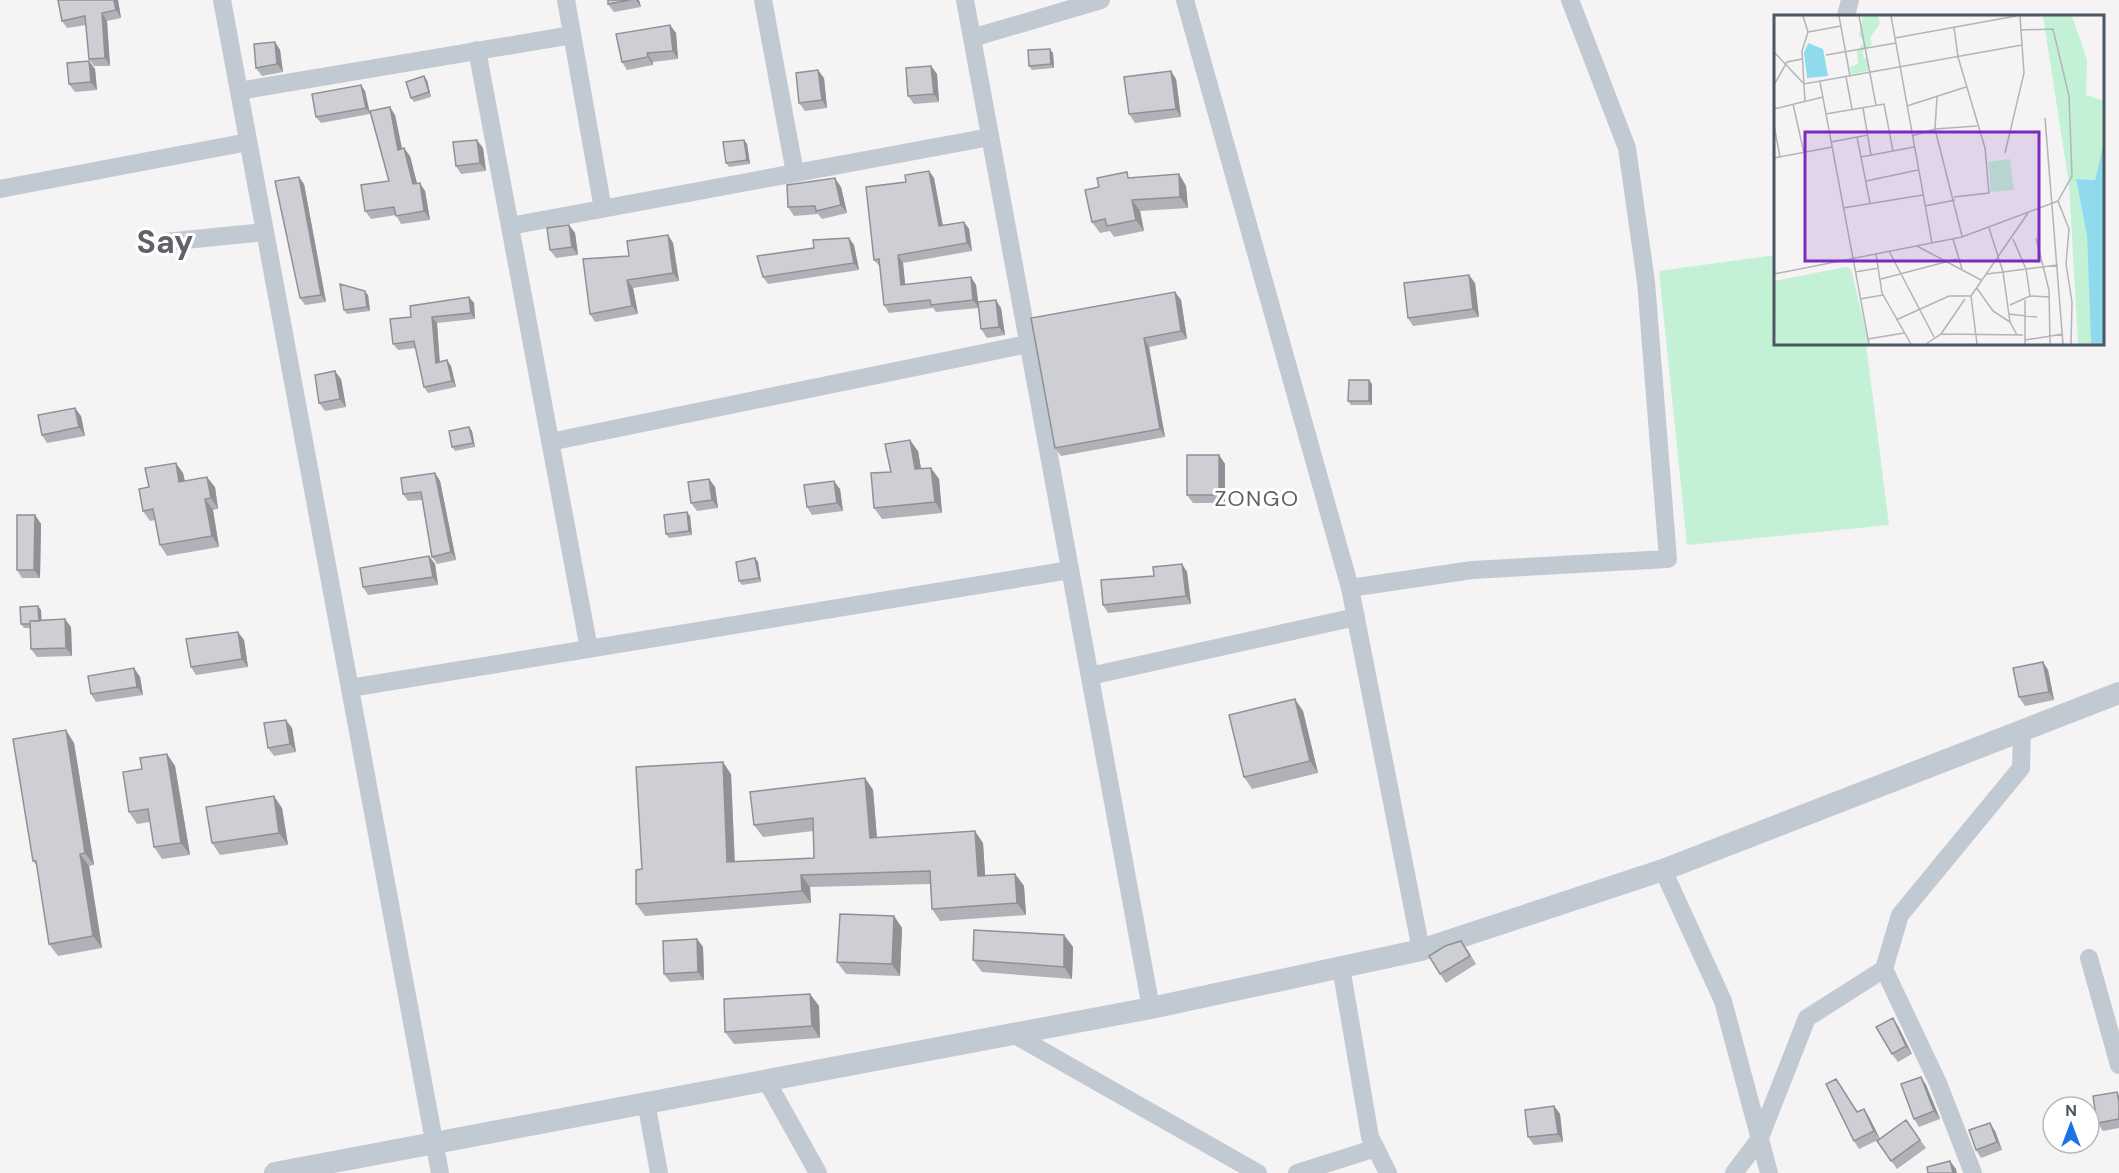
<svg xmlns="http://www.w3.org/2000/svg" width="2119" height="1173" viewBox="0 0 2119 1173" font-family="'DM Sans',sans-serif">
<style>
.green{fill:#c3f1d5}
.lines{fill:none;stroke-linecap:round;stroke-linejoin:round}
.minor{stroke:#c1cad2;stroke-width:18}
.tertiary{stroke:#c1cad2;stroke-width:22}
.wall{fill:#b0b2b7}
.shaded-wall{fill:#909195}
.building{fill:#cdcfd5;stroke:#909195;stroke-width:1.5}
.labels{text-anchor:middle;stroke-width:6;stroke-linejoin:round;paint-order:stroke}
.quarter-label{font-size:22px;letter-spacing:1.5px;fill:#5f6368;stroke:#fff}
.town-label{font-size:32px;font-weight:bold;fill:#5f6368;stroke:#fff}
.inset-road{fill:none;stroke:#b1b4b9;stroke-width:1.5}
.view{fill:#7b2cbf;fill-opacity:0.15;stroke:#7b2cbf;stroke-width:3}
.inset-edge{fill:none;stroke:#4a5661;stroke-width:3}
</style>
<rect width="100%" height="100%" fill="#f5f3f3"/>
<path class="green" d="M 1775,255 L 1776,344 L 1866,344 L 1889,525 L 1687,545 L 1659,271 Z"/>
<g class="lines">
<path class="minor" d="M 222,0 L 440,1173
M 566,0 L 603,209
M 763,0 L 795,173
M 965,0 L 1151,1008
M 1185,0 L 1350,588 L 1421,950
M 1846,16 L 1850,0
M 972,38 L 1101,0
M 477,50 L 589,649
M 239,91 L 572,35
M 0,189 L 248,142
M 510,226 L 990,137
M 165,242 L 265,232
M 550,442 L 1028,344
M 1350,588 L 1472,570 L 1668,559 L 1646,282 L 1627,148 L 1570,0
M 1090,676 L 1356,617
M 350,688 L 1070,570
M 1663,870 L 1723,1001 L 1769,1173
M 2089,958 L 2119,1065
M 1341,967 L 1370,1137 L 1388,1173
M 1884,969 L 1938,1083 L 1973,1173
M 1013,1034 L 1258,1173
M 766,1080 L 818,1173
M 646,1102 L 659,1173
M 1297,1173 L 1376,1148
M 1734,1173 L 1759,1140 L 1807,1018 L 1884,969 L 1900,915 L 2021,768 L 2022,730"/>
<path class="tertiary" d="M 275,1173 L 1151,1008 L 1421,950 L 1663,870 L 2119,693"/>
</g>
<path class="wall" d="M 118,0 L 121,18 L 107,21 L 110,66 L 94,66 L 89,59 L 86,25 L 67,28 L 62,21 Z
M 608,0 L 639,0 L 641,7 L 614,12 L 608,4 Z
M 670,25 L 676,33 L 678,59 L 653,62 L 653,65 L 627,70 L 622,62 Z
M 275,42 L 280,50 L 283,72 L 262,76 L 256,68 Z
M 1053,53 L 1054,68 L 1032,70 L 1029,66 Z
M 89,61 L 95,69 L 97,90 L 75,92 L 69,84 Z
M 931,66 L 937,74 L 939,102 L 914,104 L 908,96 Z
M 824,78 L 827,108 L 805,111 L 799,103 Z
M 1176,79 L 1181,117 L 1135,123 L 1129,114 Z
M 427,80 L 431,97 L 414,102 L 411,98 Z
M 365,91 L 370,114 L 321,123 L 316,117 Z
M 395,115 L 402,149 L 410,156 L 417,183 L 425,191 L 430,220 L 401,224 L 396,215 L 371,219 L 365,211 L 389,181 Z
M 744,140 L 747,144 L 750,164 L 729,167 L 726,163 Z
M 483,148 L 486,171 L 461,174 L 456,166 Z
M 929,171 L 934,178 L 943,225 L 964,222 L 969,229 L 972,251 L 903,263 L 905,285 L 971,277 L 976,285 L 978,302 L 1001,308 L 1005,335 L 987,338 L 981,329 L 978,308 L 936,312 L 933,308 L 889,313 L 884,305 L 880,267 L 874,260 L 906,182 Z
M 1179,174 L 1186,186 L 1188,208 L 1140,211 L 1144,231 L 1114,237 L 1110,231 L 1100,233 L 1092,222 L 1099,187 L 1130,178 Z
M 304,184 L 326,302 L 305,305 L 300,298 Z
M 841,187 L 847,213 L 822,219 L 818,214 L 794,216 L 788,207 Z
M 569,225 L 575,233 L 578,255 L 556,258 L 550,250 Z
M 668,235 L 673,243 L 679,281 L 633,288 L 638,314 L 595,322 L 590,314 L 629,256 Z
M 849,238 L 854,245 L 859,270 L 768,284 L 763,277 L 814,248 Z
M 1475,283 L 1479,317 L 1413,326 L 1408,318 Z
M 1175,292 L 1181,300 L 1187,339 L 1149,347 L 1165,437 L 1061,456 L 1055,448 Z
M 368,295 L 370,311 L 347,314 L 344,310 Z
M 469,297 L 474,303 L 475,319 L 437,323 L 440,362 L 451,366 L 456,387 L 428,393 L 424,387 L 416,348 L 398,350 L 393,344 L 411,317 Z
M 341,379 L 346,407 L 325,411 L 319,403 Z
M 1372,384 L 1372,405 L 1351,405 L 1348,401 Z
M 81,416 L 85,436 L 47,443 L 42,435 Z
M 472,431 L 475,447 L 455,451 L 452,447 Z
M 918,451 L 921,469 L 931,468 L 939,479 L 942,513 L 882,519 L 874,508 Z
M 1219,455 L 1225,464 L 1225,503 L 1193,503 L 1187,495 Z
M 183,473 L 185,481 L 215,487 L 218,509 L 213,510 L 219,547 L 167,556 L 160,545 L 155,520 L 150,521 L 143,511 L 149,487 Z
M 435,473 L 440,481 L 456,560 L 437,564 L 432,557 L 422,500 L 408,501 L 403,494 Z
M 709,479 L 715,487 L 718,508 L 697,511 L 691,503 Z
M 840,489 L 843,511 L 812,515 L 807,507 Z
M 687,512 L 690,516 L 692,535 L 669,538 L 666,534 Z
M 35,515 L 41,524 L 40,578 L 22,578 L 17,570 Z
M 429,556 L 435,564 L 438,585 L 368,595 L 363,587 Z
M 755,558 L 758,562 L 761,582 L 742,585 L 739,581 Z
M 1182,564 L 1187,572 L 1191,604 L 1108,613 L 1103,605 L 1154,576 Z
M 41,610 L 41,620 L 71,627 L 72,656 L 37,657 L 31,649 L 30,628 L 24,628 L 21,624 Z
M 244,640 L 248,667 L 196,675 L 191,667 Z
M 2043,662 L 2048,670 L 2054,700 L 2025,706 L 2019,697 Z
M 134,668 L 140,677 L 143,695 L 96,702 L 91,694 Z
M 1303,711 L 1318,773 L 1252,789 L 1244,777 Z
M 292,728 L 296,752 L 274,756 L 268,748 Z
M 74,743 L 94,865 L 89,866 L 102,948 L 58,956 L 49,944 L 37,866 L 33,861 Z
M 167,754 L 175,766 L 190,855 L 162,859 L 154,847 L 150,822 L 137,824 L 129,812 L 142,769 Z
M 731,774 L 735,862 L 814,858 L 813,831 L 763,837 L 754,825 L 865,778 L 873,790 L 877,838 L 983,843 L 985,876 L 1015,874 L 1024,886 L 1026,915 L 940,921 L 932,909 L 930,884 L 810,887 L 811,903 L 645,916 L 636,904 L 642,869 Z
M 282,808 L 288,845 L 220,855 L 212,843 Z
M 894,916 L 902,928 L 900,976 L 846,974 L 837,962 Z
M 1064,935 L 1073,947 L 1072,979 L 982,972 L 973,960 Z
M 697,939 L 703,947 L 704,980 L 670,982 L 664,974 Z
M 1467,949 L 1476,964 L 1446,983 L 1440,974 Z
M 810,994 L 819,1006 L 820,1038 L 734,1044 L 725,1032 Z
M 1898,1026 L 1912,1054 L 1898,1062 L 1892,1054 Z
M 1921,1077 L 1926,1085 L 1940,1119 L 1919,1127 L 1914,1119 Z
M 1836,1079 L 1857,1112 L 1864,1109 L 1869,1117 L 1880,1139 L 1859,1149 L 1854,1141 Z
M 2117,1092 L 2119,1095 L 2119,1128 L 2103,1131 L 2097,1123 Z
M 1554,1106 L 1560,1114 L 1563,1142 L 1534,1145 L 1528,1137 Z
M 1906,1120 L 1926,1148 L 1897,1169 L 1877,1141 Z
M 1995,1131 L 2002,1150 L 1981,1158 L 1976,1150 Z"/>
<path class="shaded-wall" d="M 114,0 L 118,0 L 121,18 L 116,10 Z
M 636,0 L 639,0 L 641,7 Z
M 102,13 L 107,21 L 110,66 L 105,58 Z
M 670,25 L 676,33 L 678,59 L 673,51 Z
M 275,42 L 280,50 L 283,72 L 277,64 Z
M 1050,49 L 1053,53 L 1054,68 L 1051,64 Z
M 647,53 L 653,62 L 653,65 L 648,57 Z
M 89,61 L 95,69 L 97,90 L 91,82 Z
M 931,66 L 937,74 L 939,102 L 934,94 Z
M 818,70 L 824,78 L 827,108 L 822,100 Z
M 1171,71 L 1176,79 L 1181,117 L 1176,109 Z
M 424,76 L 427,80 L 431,97 L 429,92 Z
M 361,85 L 365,91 L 370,114 L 366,108 Z
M 390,107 L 395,115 L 404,158 L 398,150 Z
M 477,140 L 483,148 L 486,171 L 480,163 Z
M 744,140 L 747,144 L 750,164 L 747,160 Z
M 404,148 L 410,156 L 419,192 L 413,184 Z
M 929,171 L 934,178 L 944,233 L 939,226 Z
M 1179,174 L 1186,186 L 1188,208 L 1180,197 Z
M 299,177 L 304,184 L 326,302 L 321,295 Z
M 835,178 L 841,187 L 847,213 L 841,205 Z
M 420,183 L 425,191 L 430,220 L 424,211 Z
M 1132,200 L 1140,211 L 1144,231 L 1136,220 Z
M 964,222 L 969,229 L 972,251 L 967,243 Z
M 569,225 L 575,233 L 578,255 L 572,247 Z
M 668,235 L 673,243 L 679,281 L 673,273 Z
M 849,238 L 854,245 L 859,270 L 854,263 Z
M 898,255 L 903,263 L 906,292 L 901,285 Z
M 1469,275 L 1475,283 L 1479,317 L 1473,309 Z
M 971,277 L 976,285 L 979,308 L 973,300 Z
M 627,280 L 633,288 L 638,314 L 632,306 Z
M 365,291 L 368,295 L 370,311 L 367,307 Z
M 1175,292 L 1181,300 L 1187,339 L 1181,331 Z
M 469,297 L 474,303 L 475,319 L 471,313 Z
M 996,300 L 1001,308 L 1005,335 L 999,327 Z
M 432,317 L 437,323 L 440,369 L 436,363 Z
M 1144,338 L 1149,347 L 1165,437 L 1160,429 Z
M 447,360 L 451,366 L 456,387 L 452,381 Z
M 335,371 L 341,379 L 346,407 L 340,399 Z
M 1369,380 L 1372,384 L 1372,405 L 1369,401 Z
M 75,408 L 81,416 L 85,436 L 79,427 Z
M 469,427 L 472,431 L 475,447 L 473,443 Z
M 910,440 L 918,451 L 923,480 L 915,469 Z
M 1219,455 L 1225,464 L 1225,503 L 1219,495 Z
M 176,463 L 183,473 L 187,493 L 179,482 Z
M 931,468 L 939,479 L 942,513 L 935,502 Z
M 435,473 L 440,481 L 456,560 L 451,552 Z
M 207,477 L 215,487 L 218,509 L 211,498 Z
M 709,479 L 715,487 L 718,508 L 712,500 Z
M 834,481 L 840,489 L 843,511 L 837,503 Z
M 205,499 L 213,510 L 219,547 L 212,536 Z
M 687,512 L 690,516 L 692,535 L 689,531 Z
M 35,515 L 41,524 L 40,578 L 34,570 Z
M 429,556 L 435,564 L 438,585 L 433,577 Z
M 755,558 L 758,562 L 761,582 L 759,578 Z
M 1182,564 L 1187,572 L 1191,604 L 1186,596 Z
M 38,606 L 41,610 L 42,627 L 39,623 Z
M 65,619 L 71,627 L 72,656 L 66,648 Z
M 238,632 L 244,640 L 248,667 L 242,659 Z
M 2043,662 L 2048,670 L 2054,700 L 2049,692 Z
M 134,668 L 140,677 L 143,695 L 137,687 Z
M 1295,699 L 1303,711 L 1318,773 L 1310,761 Z
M 286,720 L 292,728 L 296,752 L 290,744 Z
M 66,730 L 74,743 L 94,865 L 85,853 Z
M 167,754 L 175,766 L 190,855 L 181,843 Z
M 723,762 L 731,774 L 735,874 L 727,862 Z
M 865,778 L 873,790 L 878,850 L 870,838 Z
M 274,796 L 282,808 L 288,845 L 279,833 Z
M 975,831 L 983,843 L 986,888 L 978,876 Z
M 80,854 L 89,866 L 102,948 L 93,936 Z
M 1015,874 L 1024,886 L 1026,915 L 1017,903 Z
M 801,875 L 810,887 L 811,903 L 802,891 Z
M 894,916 L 902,928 L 900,976 L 892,964 Z
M 1064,935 L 1073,947 L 1072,979 L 1064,967 Z
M 697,939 L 703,947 L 704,980 L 698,972 Z
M 810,994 L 819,1006 L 820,1038 L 812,1026 Z
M 1893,1018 L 1898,1026 L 1912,1054 L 1906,1046 Z
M 1921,1077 L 1926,1085 L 1940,1119 L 1934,1111 Z
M 1554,1106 L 1560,1114 L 1563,1142 L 1558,1134 Z
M 1864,1109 L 1869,1117 L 1880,1139 L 1874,1131 Z
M 1990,1123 L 1995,1131 L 2002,1150 L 1997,1142 Z
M 1950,1161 L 1956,1169 L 1957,1173 L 1953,1173 Z"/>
<path class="building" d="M 58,0 L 114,0 L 116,10 L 102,13 L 105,58 L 89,59 L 85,16 L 62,21 Z
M 608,0 L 630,0 L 608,4 Z
M 670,25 L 673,51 L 647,53 L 648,57 L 622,62 L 616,34 Z
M 275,42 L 277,64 L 256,68 L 254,44 Z
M 1050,49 L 1051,64 L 1029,66 L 1028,50 Z
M 89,61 L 91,82 L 69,84 L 67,63 Z
M 931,66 L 934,94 L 908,96 L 906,68 Z
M 818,70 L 822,100 L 799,103 L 796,73 Z
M 1171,71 L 1176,109 L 1129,114 L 1124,77 Z
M 424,76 L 429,92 L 411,98 L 406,82 Z
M 361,85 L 366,108 L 316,117 L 312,94 Z
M 390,107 L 398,150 L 404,148 L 413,184 L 420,183 L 424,211 L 396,216 L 394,207 L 365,211 L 361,185 L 389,181 L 370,111 Z
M 477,140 L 480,163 L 456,166 L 453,142 Z
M 744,140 L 747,160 L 726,163 L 723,142 Z
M 929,171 L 939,226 L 964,222 L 967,243 L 898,255 L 901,285 L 971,277 L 973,300 L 931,305 L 930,300 L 884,305 L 879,259 L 874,260 L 866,187 L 906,182 L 905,175 Z
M 1127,172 L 1128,178 L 1179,174 L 1180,197 L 1132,200 L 1136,220 L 1107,226 L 1105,219 L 1092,222 L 1085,190 L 1099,187 L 1097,178 Z
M 299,177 L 321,295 L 300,298 L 275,181 Z
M 835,178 L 841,205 L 816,211 L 815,206 L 788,207 L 787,185 Z
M 569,225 L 572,247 L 550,250 L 547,228 Z
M 668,235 L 673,273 L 627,280 L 632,306 L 590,314 L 583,259 L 629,256 L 627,241 Z
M 849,238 L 854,263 L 763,277 L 757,256 L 814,248 L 813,240 Z
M 1469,275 L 1473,309 L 1408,318 L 1404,283 Z
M 340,284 L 365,291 L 367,307 L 344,310 Z
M 1175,292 L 1181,331 L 1144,338 L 1160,429 L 1055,448 L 1031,318 Z
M 469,297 L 471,313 L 432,317 L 436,363 L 447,360 L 452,381 L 424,387 L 414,341 L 393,344 L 390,319 L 411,317 L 410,306 Z
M 996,300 L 999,327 L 981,329 L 978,302 Z
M 335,371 L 340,399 L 319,403 L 315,375 Z
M 1349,380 L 1369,380 L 1369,401 L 1348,401 Z
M 75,408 L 79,427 L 42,435 L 38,415 Z
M 469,427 L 473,443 L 452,447 L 449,431 Z
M 910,440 L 915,469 L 931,468 L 935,502 L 874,508 L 871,473 L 891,472 L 885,444 Z
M 1187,455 L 1219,455 L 1219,495 L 1187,495 Z
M 176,463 L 179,482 L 207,477 L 211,498 L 205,499 L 212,536 L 160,545 L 153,509 L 143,511 L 139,489 L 149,487 L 145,468 Z
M 435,473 L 451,552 L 432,557 L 421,492 L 403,494 L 401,478 Z
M 709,479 L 712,500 L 691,503 L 688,482 Z
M 834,481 L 837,503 L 807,507 L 804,485 Z
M 687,512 L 689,531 L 666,534 L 664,515 Z
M 17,515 L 35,515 L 34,570 L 17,570 Z
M 429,556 L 433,577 L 363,587 L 360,568 Z
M 755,558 L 759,578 L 739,581 L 736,562 Z
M 1182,564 L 1186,596 L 1103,605 L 1101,580 L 1154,576 L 1153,567 Z
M 38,606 L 39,621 L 30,621 L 30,624 L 21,624 L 20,607 Z
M 65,619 L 66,648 L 31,649 L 30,621 Z
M 238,632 L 242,659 L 191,667 L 186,639 Z
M 2043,662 L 2049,692 L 2019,697 L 2013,668 Z
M 134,668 L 137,687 L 91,694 L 88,676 Z
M 1295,699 L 1310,761 L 1244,777 L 1229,715 Z
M 286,720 L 290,744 L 268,748 L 264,723 Z
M 66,730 L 85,853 L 80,854 L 93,936 L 49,944 L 36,861 L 33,861 L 13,739 Z
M 167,754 L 181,843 L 154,847 L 148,809 L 129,812 L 123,772 L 142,769 L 140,758 Z
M 723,762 L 727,862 L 814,858 L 813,818 L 754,825 L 750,792 L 865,778 L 870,838 L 975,831 L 978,876 L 1015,874 L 1017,903 L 932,909 L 930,871 L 801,875 L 802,891 L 636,904 L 636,870 L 642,869 L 636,767 Z
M 274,796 L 279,833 L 212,843 L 206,807 Z
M 840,914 L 894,916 L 892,964 L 837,962 Z
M 974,930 L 1064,935 L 1064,967 L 973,960 Z
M 697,939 L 698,972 L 664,974 L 663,941 Z
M 1461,941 L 1470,956 L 1440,974 L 1429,956 L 1445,946 Z
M 810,994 L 812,1026 L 725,1032 L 724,999 Z
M 1893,1018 L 1906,1046 L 1892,1054 L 1876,1027 Z
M 1921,1077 L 1934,1111 L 1914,1119 L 1901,1084 Z
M 1836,1079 L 1857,1112 L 1864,1109 L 1874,1131 L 1854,1141 L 1826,1084 Z
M 2117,1092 L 2119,1102 L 2119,1119 L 2097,1123 L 2093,1096 Z
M 1554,1106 L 1558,1134 L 1528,1137 L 1525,1110 Z
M 1906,1120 L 1920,1140 L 1891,1161 L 1877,1141 Z
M 1990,1123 L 1997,1142 L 1976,1150 L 1969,1130 Z
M 1950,1161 L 1953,1173 L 1928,1173 L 1927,1167 Z"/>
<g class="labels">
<g class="quarter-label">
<text x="1257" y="506">ZONGO</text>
</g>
<g class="town-label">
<text x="165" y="253">Say</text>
</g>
</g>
<g transform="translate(1774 15)">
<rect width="330" height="330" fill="#f5f3f3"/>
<path d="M 89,1 L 104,1 L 106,8 L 96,23 L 98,29 L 88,37 L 90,43 L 94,43 L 94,56 L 77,59 L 76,52 L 84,49 L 83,37 L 91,26 L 85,21 ZM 269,1 L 298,1 L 313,45 L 312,80 L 330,86 L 330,126 L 321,165 L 302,164 L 313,221 L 317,329 L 304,329 L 295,169 ZM 236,144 L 240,175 L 217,177 L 214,147 ZM 72,252 L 77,254 L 95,329 L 2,329 L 0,266 Z" fill="#c3f1d5"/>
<path d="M 34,28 L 49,34 L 54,61 L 33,63 L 30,38 ZM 330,126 L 330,329 L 317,329 L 313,221 L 302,164 L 321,165 Z" fill="#90daee"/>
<path class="inset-road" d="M 29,1 L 34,17 L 28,36 L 31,86M 65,1 L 76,61M 85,1 L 102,90M 117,1 L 158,228M 247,15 L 279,14 L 295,81 L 298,161 L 284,186 L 295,214 L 292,249 L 298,287 L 297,329M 34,17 L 67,11M 121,23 L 242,1M 0,37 L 30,69 L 248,30M 52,40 L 122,28M 72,62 L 78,94M 46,67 L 95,329M 0,70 L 13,47 L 28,44M 163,82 L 161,114 L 188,221M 19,89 L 30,138M 133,91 L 192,72M 89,93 L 97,140M 0,94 L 49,82M 52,99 L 110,89 L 119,136M 271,103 L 289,329M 0,110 L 6,142M 138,121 L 161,114 L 203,111M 83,122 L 96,188M 57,127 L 94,120M 231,138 L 250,58 L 246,1M 87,142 L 140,132M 0,143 L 58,132M 92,166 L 144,155M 180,182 L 215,178 L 211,133 L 184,42 L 180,12M 151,191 L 181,185M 69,193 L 149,180M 215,213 L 229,257 L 236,307M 262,223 L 275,275 L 276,329M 179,224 L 188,254M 239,224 L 252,254 L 256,281M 143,231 L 207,265M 115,236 L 160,322M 102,239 L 108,278 L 137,329M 81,257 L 105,253M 0,259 L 188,222 L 284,186M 213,259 L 284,250M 107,264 L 183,244M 202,272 L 219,296 L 236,307 L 243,320M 86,284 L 109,280M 236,290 L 256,281 L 276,282M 234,299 L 263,302M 122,305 L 175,281 L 197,281M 167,319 L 191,284M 94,324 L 130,318M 251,325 L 289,319M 152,329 L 167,319 L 249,320M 203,329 L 197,281 L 254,198M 251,329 L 251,285"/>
<path class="view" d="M 31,117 L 265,117 L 265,246 L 31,246 Z"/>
<rect width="330" height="330" class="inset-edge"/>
</g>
<g transform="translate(2071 1125)"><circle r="28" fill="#ffffff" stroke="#b7bbc0" stroke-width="1.5"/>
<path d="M0-4.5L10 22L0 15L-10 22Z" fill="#1a73e8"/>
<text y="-9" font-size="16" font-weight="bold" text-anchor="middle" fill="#4a5661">N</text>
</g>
</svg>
